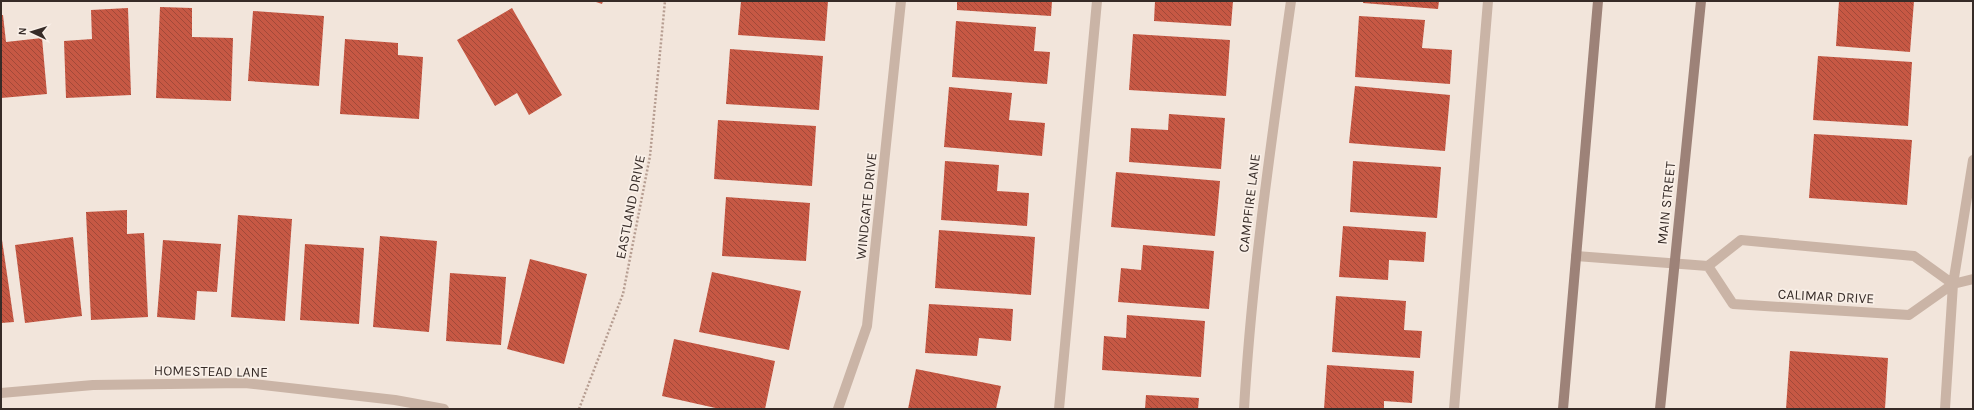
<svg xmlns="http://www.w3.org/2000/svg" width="1974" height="410" viewBox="0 0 1974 410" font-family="Karla,sans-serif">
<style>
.building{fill:url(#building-back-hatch)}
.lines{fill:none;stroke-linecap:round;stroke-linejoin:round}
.path{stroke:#b69d91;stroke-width:2.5;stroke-dasharray:2 2;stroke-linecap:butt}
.service{stroke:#cab4a6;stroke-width:10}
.minor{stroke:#cab4a6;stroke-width:10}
.secondary{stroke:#9d8278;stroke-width:10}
.labels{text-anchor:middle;stroke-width:3.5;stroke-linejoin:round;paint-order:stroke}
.street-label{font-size:14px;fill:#362b27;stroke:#f9efe7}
</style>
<defs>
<pattern id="building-back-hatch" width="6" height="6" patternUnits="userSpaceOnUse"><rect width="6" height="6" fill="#c65844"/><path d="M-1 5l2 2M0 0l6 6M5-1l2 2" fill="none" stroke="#a24939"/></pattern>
</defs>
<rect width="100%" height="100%" fill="#f2e5db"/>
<path class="building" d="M 593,1 L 603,1 L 602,4 Z
M 741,1 L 828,1 L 825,41 L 738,35 Z
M 957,1 L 1052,1 L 1051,16 L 957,10 Z
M 1155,1 L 1233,1 L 1231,26 L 1154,21 Z
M 1363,1 L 1439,1 L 1438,9 L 1363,3 Z
M 1839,1 L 1914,1 L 1910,52 L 1836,46 Z
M 160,7 L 192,8 L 192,37 L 233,38 L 231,101 L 156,98 Z
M 128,8 L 131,95 L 66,98 L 64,41 L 92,39 L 91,10 Z
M 512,8 L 562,95 L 529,115 L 517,93 L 495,106 L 457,40 Z
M 253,11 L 324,16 L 319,86 L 248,81 Z
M 1,15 L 3,15 L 6,42 L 42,38 L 47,94 L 1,98 Z
M 1359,16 L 1425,20 L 1422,48 L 1452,50 L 1450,84 L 1355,77 Z
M 956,21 L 1036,27 L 1034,51 L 1050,52 L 1047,84 L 952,77 Z
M 1133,34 L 1230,40 L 1226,96 L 1129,90 Z
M 345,39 L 398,43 L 398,55 L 423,57 L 419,119 L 340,114 Z
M 730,49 L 823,56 L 819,110 L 726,104 Z
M 1818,56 L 1912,62 L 1908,126 L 1813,120 Z
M 1355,86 L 1450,95 L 1445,151 L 1349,143 Z
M 949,87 L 1012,93 L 1009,120 L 1045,123 L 1042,156 L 944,147 Z
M 1169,114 L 1225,118 L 1221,169 L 1129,162 L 1131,128 L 1168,130 Z
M 718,120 L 816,126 L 812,186 L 714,179 Z
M 1814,134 L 1912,140 L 1907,205 L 1809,198 Z
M 945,161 L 999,165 L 997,191 L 1029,193 L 1027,226 L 941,220 Z
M 1353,161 L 1441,167 L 1437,218 L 1350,212 Z
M 1116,172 L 1220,181 L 1215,236 L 1111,227 Z
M 726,197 L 810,203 L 806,261 L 722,256 Z
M 127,210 L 127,234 L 144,233 L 148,317 L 91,320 L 86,212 Z
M 238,215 L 292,219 L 285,321 L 231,317 Z
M 1343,226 L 1426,232 L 1424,262 L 1389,260 L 1388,280 L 1339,277 Z
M 939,230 L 1035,237 L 1031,295 L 935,288 Z
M 1,233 L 14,322 L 1,323 Z
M 380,236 L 437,241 L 429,332 L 373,327 Z
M 73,237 L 82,316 L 25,323 L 15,245 Z
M 163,240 L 221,244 L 217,292 L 197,291 L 195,320 L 157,317 Z
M 305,244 L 364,248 L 359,324 L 300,320 Z
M 1143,245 L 1214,251 L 1209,309 L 1118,302 L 1121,268 L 1141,270 Z
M 530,259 L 587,274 L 564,364 L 507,349 Z
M 712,272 L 801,291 L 789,350 L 699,332 Z
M 450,273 L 506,277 L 501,345 L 446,341 Z
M 1336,296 L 1406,301 L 1404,330 L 1422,331 L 1420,358 L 1332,352 Z
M 929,304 L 1013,309 L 1011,341 L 979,338 L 977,356 L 925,353 Z
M 1127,315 L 1205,321 L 1201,377 L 1102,370 L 1104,336 L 1126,338 Z
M 674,339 L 775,361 L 765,409 L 720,409 L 662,396 Z
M 1790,351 L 1888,358 L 1885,409 L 1786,409 Z
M 1327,365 L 1414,371 L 1412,403 L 1384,401 L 1384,409 L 1324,409 Z
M 916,369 L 1001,386 L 996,409 L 908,409 Z
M 1146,395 L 1199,398 L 1198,409 L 1145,409 Z"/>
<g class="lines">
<path class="path" d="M 579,409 L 623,294 L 650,156 L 665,1"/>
<path class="service" d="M 1059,409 L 1097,1
M 1454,409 L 1488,1"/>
<path class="minor" d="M 1576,256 L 1708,266 L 1741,240 L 1914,256 L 1953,284
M 1708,266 L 1733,304 L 1909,315 L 1953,284 L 1973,279
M 1,393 L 93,385 L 245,383 L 395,400 L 444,409
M 838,409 L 867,326 L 901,1
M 1244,409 C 1252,272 1272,136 1291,1
M 1945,409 L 1953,284 L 1973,160"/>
<path class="secondary" d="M 1563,409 L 1598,1
M 1660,409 L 1701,1"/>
</g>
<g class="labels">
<g class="street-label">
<text transform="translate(1249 203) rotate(-83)" y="5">CAMPFIRE LANE</text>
<text transform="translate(1666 203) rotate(-84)" y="5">MAIN STREET</text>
<text transform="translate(866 206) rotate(-84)" y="5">WINDGATE DRIVE</text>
<text transform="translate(630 207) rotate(-79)" y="5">EASTLAND DRIVE</text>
<text transform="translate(1826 296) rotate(3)" y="5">CALIMAR DRIVE</text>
<text transform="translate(211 371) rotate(1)" y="5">HOMESTEAD LANE</text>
</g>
</g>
<rect width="1974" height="410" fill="none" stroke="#362b27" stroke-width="4"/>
<g transform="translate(32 32) rotate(274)" stroke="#f9efe7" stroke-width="3" paint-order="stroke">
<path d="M0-3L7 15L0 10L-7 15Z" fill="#362b27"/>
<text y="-6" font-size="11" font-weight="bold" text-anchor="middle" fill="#362b27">N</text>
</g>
</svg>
